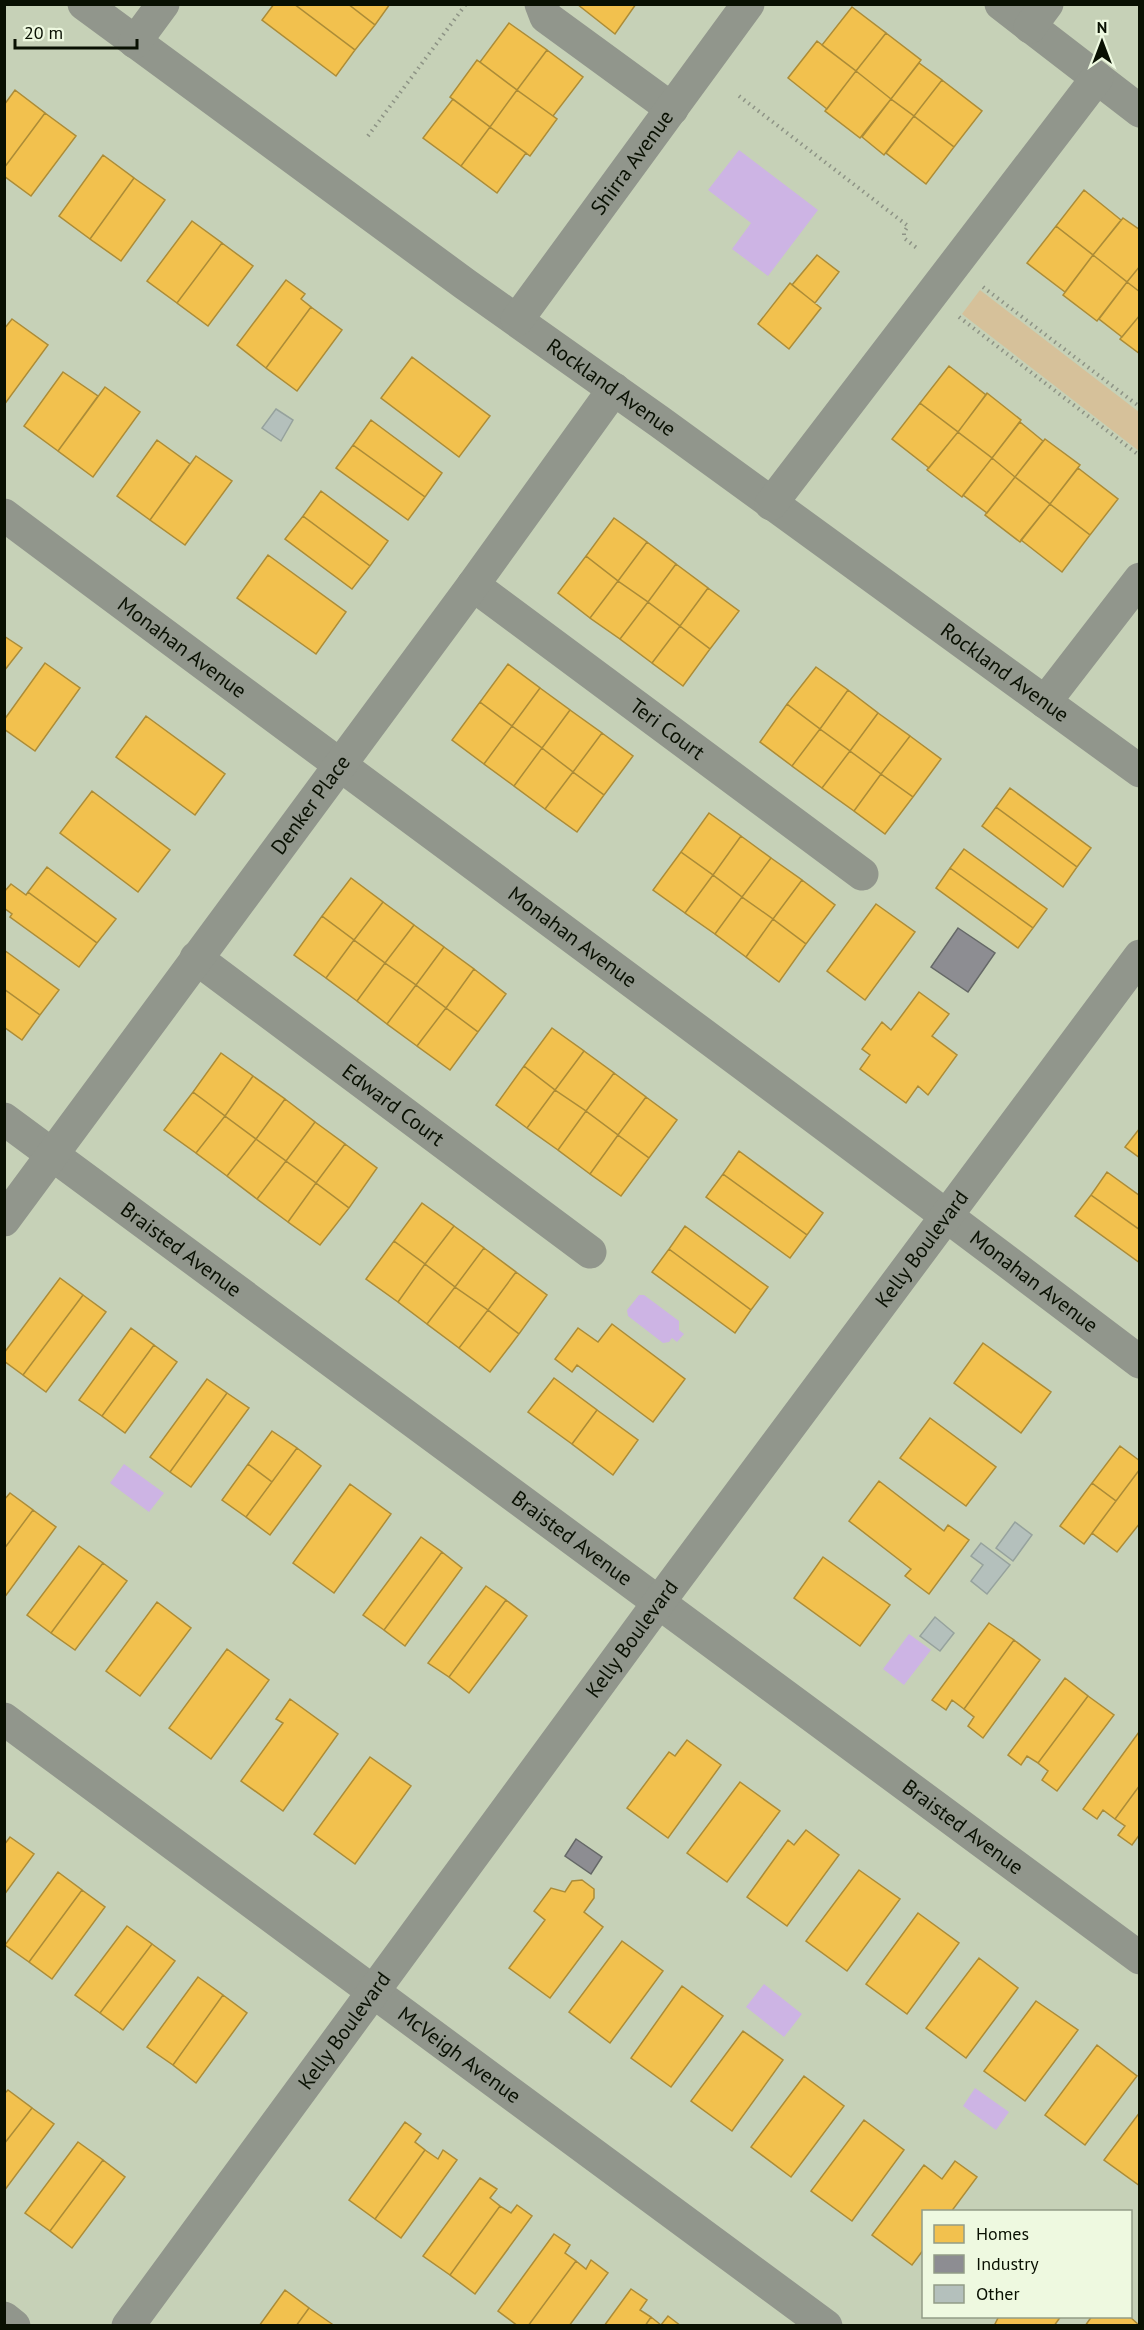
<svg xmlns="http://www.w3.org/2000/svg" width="1144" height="2330" viewBox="0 0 1144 2330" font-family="'PT Sans',sans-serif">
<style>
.green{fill:#d6c19a}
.water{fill:#cdb4e4}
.homes{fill:#f2c14e;stroke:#ac8c37;stroke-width:1.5}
.industry{fill:#8d8d92;stroke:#656867;stroke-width:1.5}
.building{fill:#b4c0bc;stroke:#96a29d;stroke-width:1.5}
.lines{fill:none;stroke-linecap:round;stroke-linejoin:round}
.path{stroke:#8d9385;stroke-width:4;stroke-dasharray:1.5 4.5;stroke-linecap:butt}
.minor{stroke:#91968c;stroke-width:33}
.labels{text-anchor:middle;stroke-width:6;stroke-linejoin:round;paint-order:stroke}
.street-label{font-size:21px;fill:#091002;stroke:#eef9e0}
</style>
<rect width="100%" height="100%" fill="#c6d1b7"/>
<path class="green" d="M 980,290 L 1139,412 L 1139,451 L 962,314 Z"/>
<path class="water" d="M 739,150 L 818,210 L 768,276 L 732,249 L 751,223 L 708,190 Z
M 639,1295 L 644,1295 L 679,1321 L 679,1330 L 684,1334 L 677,1342 L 672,1338 L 669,1342 L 663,1343 L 628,1316 L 627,1310 Z
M 124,1464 L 164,1493 L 149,1512 L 110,1483 Z
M 909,1634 L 931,1650 L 904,1685 L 883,1669 Z
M 764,1984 L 802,2014 L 784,2037 L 746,2007 Z
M 975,2088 L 1009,2112 L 996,2130 L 963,2106 Z"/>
<path class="homes" d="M 274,4 L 294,4 L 355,50 L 336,76 L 262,20 Z
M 294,4 L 348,4 L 375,25 L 355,50 Z
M 348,4 L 390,4 L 375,25 Z
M 577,4 L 636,4 L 615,34 Z
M 852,7 L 886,33 L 856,71 L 822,45 Z
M 509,23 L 547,50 L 517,90 L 480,62 Z
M 886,33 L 921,60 L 891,99 L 856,71 Z
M 817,41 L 856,71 L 827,109 L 788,78 Z
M 547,50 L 583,77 L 553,116 L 517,90 Z
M 477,60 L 517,90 L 490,127 L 450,97 Z
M 919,63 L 942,80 L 914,116 L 891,99 Z
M 856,71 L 891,99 L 860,138 L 825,111 Z
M 942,80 L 982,111 L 954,147 L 914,116 Z
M 15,90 L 45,113 L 4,168 L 4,105 Z
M 517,90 L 557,119 L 530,156 L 490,127 Z
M 453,99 L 490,127 L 461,166 L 423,138 Z
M 891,99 L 914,116 L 884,155 L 862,137 Z
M 45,113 L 76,136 L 31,196 L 4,176 L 4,168 Z
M 914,116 L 954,147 L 926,184 L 886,153 Z
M 490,127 L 526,153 L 497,193 L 461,166 Z
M 103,155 L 134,178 L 90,239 L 59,216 Z
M 134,178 L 165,200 L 121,261 L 90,239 Z
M 1084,190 L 1121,220 L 1093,255 L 1056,226 Z
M 1123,218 L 1140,230 L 1140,266 L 1127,282 L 1093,255 Z
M 192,221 L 222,243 L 177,303 L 147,281 Z
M 1056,226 L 1093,255 L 1065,292 L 1027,263 Z
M 222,243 L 253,266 L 208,326 L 177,303 Z
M 817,255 L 839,272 L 815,303 L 792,285 Z
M 1093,255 L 1127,282 L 1097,321 L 1063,295 Z
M 1140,266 L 1140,292 L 1127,282 Z
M 286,280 L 305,294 L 301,299 L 311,307 L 266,368 L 237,345 Z
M 1127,282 L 1140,292 L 1140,315 L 1122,337 L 1099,319 Z
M 790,283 L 821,308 L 789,349 L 758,324 Z
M 311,307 L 342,330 L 297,391 L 266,368 Z
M 1140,315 L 1140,354 L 1120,339 Z
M 12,319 L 48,345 L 4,405 L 4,329 Z
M 412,357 L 490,416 L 459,457 L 381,398 Z
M 949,366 L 986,395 L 958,432 L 920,403 Z
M 63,372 L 98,396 L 58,451 L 24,426 Z
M 105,387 L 140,412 L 93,477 L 58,451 Z
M 987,393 L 1021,420 L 992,458 L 958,432 Z
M 920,403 L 958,432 L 929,468 L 892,439 Z
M 371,420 L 442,473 L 425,497 L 353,445 Z
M 1020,422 L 1043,441 L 1015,477 L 992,458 Z
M 958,432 L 992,458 L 962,497 L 927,470 Z
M 1045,439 L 1080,465 L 1050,504 L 1015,477 Z
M 157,440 L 190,464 L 150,520 L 117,496 Z
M 353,445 L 425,497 L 408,520 L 336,468 Z
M 196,456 L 232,481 L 185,545 L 150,520 Z
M 992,458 L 1015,477 L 987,513 L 963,495 Z
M 1078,468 L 1118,499 L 1090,535 L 1050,504 Z
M 1015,477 L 1050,504 L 1020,542 L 985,515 Z
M 321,491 L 388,541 L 370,566 L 303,516 Z
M 1050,504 L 1090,535 L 1062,572 L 1021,540 Z
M 303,516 L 370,566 L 352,589 L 285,539 Z
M 614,518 L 647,542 L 618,581 L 586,556 Z
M 647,542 L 676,564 L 648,602 L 618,581 Z
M 268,555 L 346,612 L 316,654 L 237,598 Z
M 586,556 L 618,581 L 590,618 L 558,593 Z
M 676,564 L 708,588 L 680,626 L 648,602 Z
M 618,581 L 648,602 L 620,639 L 590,618 Z
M 708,588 L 739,611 L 710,649 L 680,626 Z
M 648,602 L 680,626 L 652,663 L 620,639 Z
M 680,626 L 710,649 L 683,686 L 652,663 Z
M 4,636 L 22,648 L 4,671 Z
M 45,663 L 80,688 L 35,751 L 4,729 L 4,720 Z
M 508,664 L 540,688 L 512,726 L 480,702 Z
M 816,667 L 848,690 L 820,729 L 787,704 Z
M 540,688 L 570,710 L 542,748 L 512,726 Z
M 848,690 L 878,713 L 850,751 L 820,729 Z
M 480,702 L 512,726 L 484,764 L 452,740 Z
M 787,704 L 820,729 L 792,766 L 760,742 Z
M 570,710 L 602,733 L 573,772 L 542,748 Z
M 878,713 L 910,736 L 881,774 L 850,751 Z
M 146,716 L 225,774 L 195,815 L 116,757 Z
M 512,726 L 542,748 L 514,786 L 484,764 Z
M 820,729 L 850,751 L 822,788 L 792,766 Z
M 602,733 L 633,756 L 604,795 L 573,772 Z
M 910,736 L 941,759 L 913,797 L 881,774 Z
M 542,748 L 573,772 L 545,809 L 514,786 Z
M 850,751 L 881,774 L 854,811 L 822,788 Z
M 573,772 L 604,795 L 577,832 L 545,809 Z
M 881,774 L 913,797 L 885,834 L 854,811 Z
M 1010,788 L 1091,848 L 1077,867 L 996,807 Z
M 92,791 L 170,850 L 138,892 L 60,833 Z
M 996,807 L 1077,867 L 1063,887 L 982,826 Z
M 709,813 L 741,836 L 713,875 L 681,852 Z
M 741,836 L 771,858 L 742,897 L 713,875 Z
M 964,849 L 1047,909 L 1033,928 L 950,868 Z
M 681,852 L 713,875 L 685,913 L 653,890 Z
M 771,858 L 802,880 L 773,919 L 742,897 Z
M 47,867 L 116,919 L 97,943 L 28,892 Z
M 950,868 L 1033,928 L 1018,948 L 936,888 Z
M 713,875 L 742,897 L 715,934 L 685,913 Z
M 351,878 L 383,902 L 354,940 L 322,916 Z
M 802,880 L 835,905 L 806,944 L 773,919 Z
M 11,884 L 26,895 L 28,892 L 97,943 L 79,967 L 10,917 L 12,914 L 4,908 L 4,892 Z
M 742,897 L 773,919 L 746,957 L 715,934 Z
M 383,902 L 414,925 L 385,963 L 354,940 Z
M 876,904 L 915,932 L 865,1000 L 827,971 Z
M 322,916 L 354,940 L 326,978 L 294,955 Z
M 773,919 L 806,944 L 779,982 L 746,957 Z
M 414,925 L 444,947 L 416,985 L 385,963 Z
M 354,940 L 385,963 L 357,1001 L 326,978 Z
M 444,947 L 474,969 L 446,1008 L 416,985 Z
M 4,950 L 59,990 L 40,1015 L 4,989 Z
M 385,963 L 416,985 L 387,1024 L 357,1001 Z
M 474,969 L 506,994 L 478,1032 L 446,1008 Z
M 416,985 L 446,1008 L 417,1046 L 387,1024 Z
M 4,989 L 40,1015 L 22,1040 L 4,1027 Z
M 919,992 L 949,1014 L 932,1036 L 957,1055 L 928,1095 L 918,1086 L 906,1103 L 860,1069 L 870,1055 L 862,1049 L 882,1022 L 891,1030 Z
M 446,1008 L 478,1032 L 450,1070 L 417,1046 Z
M 552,1028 L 584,1051 L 555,1090 L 524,1066 Z
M 584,1051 L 614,1073 L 586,1111 L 555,1090 Z
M 221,1053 L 253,1076 L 225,1116 L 193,1092 Z
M 524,1066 L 555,1090 L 527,1128 L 496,1105 Z
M 614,1073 L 646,1097 L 618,1135 L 586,1111 Z
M 253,1076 L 285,1099 L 256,1139 L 225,1116 Z
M 555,1090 L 586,1111 L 558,1150 L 527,1128 Z
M 193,1092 L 225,1116 L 196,1153 L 164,1130 Z
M 646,1097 L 677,1120 L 649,1158 L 618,1135 Z
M 285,1099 L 315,1122 L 286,1161 L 256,1139 Z
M 586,1111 L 618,1135 L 590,1174 L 558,1150 Z
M 225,1116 L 256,1139 L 227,1176 L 196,1153 Z
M 315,1122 L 345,1144 L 316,1183 L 286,1161 Z
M 1140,1128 L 1140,1158 L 1125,1147 Z
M 618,1135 L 649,1158 L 621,1196 L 590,1174 Z
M 256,1139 L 286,1161 L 257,1199 L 227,1176 Z
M 345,1144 L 377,1168 L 349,1208 L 316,1183 Z
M 739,1151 L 823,1213 L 807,1235 L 723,1174 Z
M 286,1161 L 316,1183 L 288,1222 L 257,1199 Z
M 1107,1172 L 1140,1196 L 1140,1230 L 1091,1195 Z
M 723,1174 L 807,1235 L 790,1258 L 706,1197 Z
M 316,1183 L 349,1208 L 320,1245 L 288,1222 Z
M 1091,1195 L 1140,1230 L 1140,1263 L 1075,1216 Z
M 422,1203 L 454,1226 L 425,1264 L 394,1241 Z
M 454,1226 L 484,1248 L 455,1287 L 425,1264 Z
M 685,1226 L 768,1287 L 751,1310 L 669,1249 Z
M 394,1241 L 425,1264 L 398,1302 L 366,1279 Z
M 484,1248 L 516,1272 L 488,1310 L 455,1287 Z
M 669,1249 L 751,1310 L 735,1333 L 652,1272 Z
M 425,1264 L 455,1287 L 427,1324 L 398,1302 Z
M 516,1272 L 547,1295 L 519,1334 L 488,1310 Z
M 60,1278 L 83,1295 L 23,1375 L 4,1361 L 4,1353 Z
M 455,1287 L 488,1310 L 459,1348 L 427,1324 Z
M 83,1295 L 106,1312 L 46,1392 L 23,1375 Z
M 488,1310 L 519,1334 L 490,1372 L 459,1348 Z
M 612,1324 L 685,1379 L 653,1422 L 577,1365 L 572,1372 L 555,1359 L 578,1328 L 598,1342 Z
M 131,1328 L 154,1345 L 102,1416 L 79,1400 Z
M 983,1343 L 1051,1392 L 1021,1433 L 954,1383 Z
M 154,1345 L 177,1362 L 125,1433 L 102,1416 Z
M 554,1378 L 597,1410 L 572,1444 L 528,1412 Z
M 207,1379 L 227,1393 L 170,1472 L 150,1457 Z
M 227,1393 L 249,1408 L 191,1487 L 170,1472 Z
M 597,1410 L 638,1440 L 613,1475 L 572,1444 Z
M 930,1418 L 996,1467 L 966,1506 L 900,1458 Z
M 272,1431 L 297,1448 L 272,1482 L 248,1464 Z
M 1120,1446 L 1140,1461 L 1140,1469 L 1116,1501 L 1092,1483 Z
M 297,1448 L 321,1466 L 270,1535 L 246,1517 Z
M 248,1464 L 272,1482 L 246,1517 L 222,1500 Z
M 1140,1469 L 1140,1523 L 1117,1552 L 1092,1533 Z
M 879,1481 L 944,1531 L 948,1525 L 969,1540 L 929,1594 L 905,1576 L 911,1569 L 849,1521 Z
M 1092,1483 L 1116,1501 L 1084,1544 L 1060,1526 Z
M 350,1484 L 391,1514 L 334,1593 L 293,1563 Z
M 10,1493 L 33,1510 L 4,1549 L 4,1500 Z
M 33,1510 L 56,1527 L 4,1598 L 4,1549 Z
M 421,1537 L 442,1552 L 384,1630 L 363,1615 Z
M 79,1546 L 103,1563 L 51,1633 L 27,1615 Z
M 442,1552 L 462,1568 L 405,1646 L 384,1630 Z
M 823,1557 L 890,1605 L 860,1646 L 794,1598 Z
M 103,1563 L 127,1581 L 75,1650 L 51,1633 Z
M 486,1586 L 506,1600 L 449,1677 L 428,1663 Z
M 506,1600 L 527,1616 L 469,1693 L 449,1677 Z
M 157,1602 L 191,1628 L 140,1696 L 106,1671 Z
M 989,1623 L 1014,1640 L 964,1709 L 952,1700 L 946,1710 L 932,1700 Z
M 1014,1640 L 1040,1660 L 983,1738 L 968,1726 L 974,1717 L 964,1709 Z
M 227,1649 L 269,1680 L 211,1759 L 169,1728 Z
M 1065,1678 L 1088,1696 L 1038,1763 L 1027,1756 L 1021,1765 L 1008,1755 Z
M 1088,1696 L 1114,1715 L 1057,1791 L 1042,1780 L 1048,1771 L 1038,1763 Z
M 290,1699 L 338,1734 L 283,1811 L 241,1781 L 283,1723 L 276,1719 Z
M 1139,1732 L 1140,1785 L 1115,1819 L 1103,1810 L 1097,1819 L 1083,1809 Z
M 687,1740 L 721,1765 L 668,1838 L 627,1808 L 669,1752 L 675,1756 Z
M 370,1757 L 411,1786 L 355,1864 L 314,1834 Z
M 740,1782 L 780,1811 L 727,1882 L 687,1853 Z
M 1140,1785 L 1140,1834 L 1132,1845 L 1118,1835 L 1125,1826 L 1115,1819 Z
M 806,1830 L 839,1855 L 787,1926 L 747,1897 L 788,1840 L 794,1845 Z
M 10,1837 L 34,1854 L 4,1895 L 4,1845 Z
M 859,1870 L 900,1899 L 847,1971 L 806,1941 Z
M 58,1872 L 82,1890 L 29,1962 L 5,1945 Z
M 582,1880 L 594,1889 L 594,1898 L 584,1912 L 603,1927 L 550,1998 L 509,1968 L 545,1920 L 534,1911 L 551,1888 L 565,1892 L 572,1881 Z
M 82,1890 L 105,1907 L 52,1979 L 29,1962 Z
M 918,1913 L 959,1943 L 907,2014 L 866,1984 Z
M 127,1926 L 152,1944 L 100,2013 L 75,1995 Z
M 622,1941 L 663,1971 L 610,2043 L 569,2012 Z
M 152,1944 L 175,1961 L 123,2030 L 100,2013 Z
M 979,1958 L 1018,1988 L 966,2058 L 926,2028 Z
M 198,1977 L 223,1995 L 173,2065 L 147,2047 Z
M 682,1986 L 723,2016 L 671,2087 L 631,2058 Z
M 223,1995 L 247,2013 L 196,2083 L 173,2065 Z
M 1036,2001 L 1078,2030 L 1025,2101 L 984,2071 Z
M 743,2031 L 783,2060 L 732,2131 L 691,2101 Z
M 1097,2045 L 1137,2076 L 1085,2145 L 1045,2115 Z
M 804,2076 L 844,2106 L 791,2177 L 751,2147 Z
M 8,2090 L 32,2108 L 4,2144 L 4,2094 Z
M 32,2108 L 54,2124 L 4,2191 L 4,2144 Z
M 1140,2112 L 1140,2186 L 1104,2160 Z
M 864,2120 L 904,2150 L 852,2221 L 811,2191 Z
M 405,2122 L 421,2134 L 415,2142 L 425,2150 L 375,2219 L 349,2200 Z
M 78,2142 L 103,2160 L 50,2231 L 25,2213 Z
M 425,2150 L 438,2159 L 443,2150 L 457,2160 L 401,2238 L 375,2219 Z
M 103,2160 L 125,2177 L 72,2248 L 50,2231 Z
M 955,2161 L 977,2177 L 951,2212 L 924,2212 L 924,2249 L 912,2265 L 872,2235 L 924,2165 L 942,2179 Z
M 480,2178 L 497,2189 L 490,2198 L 500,2206 L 450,2275 L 423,2256 Z
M 517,2205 L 532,2216 L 475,2294 L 450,2275 L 500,2206 L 511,2213 Z
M 554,2234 L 570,2245 L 565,2253 L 576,2261 L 528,2326 L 518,2326 L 498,2311 Z
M 591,2260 L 608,2273 L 569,2326 L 528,2326 L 576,2261 L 586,2269 Z
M 631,2289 L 647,2300 L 640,2310 L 651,2317 L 645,2326 L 604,2326 Z
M 285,2290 L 309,2308 L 296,2326 L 259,2326 Z
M 309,2308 L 332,2324 L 330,2326 L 296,2326 Z
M 668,2316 L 681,2326 L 645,2326 L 651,2317 L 661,2325 Z
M 999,2316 L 1061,2316 L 1054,2326 L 994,2326 Z
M 1092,2316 L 1129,2316 L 1140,2326 L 1085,2326 Z"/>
<path class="industry" d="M 958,928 L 995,953 L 968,992 L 931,967 Z
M 576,1839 L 602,1857 L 591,1874 L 565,1856 Z"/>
<path class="building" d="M 276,409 L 293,420 L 281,441 L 262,428 Z
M 1015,1522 L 1032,1535 L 1013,1561 L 996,1548 Z
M 981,1543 L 1010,1565 L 987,1594 L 971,1581 L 983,1565 L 971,1556 Z
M 935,1617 L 954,1633 L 940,1651 L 920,1636 Z"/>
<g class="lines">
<path class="path" d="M 739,96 L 908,226 L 904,232 L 904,238 L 918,249
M 368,136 L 466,4
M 983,287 L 1140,407
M 959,317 L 1140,456"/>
<g class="minor">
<path id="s1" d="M 84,4 L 465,284 L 660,422 L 1140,771"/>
<path d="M 541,4 L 546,17 L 672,109"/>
<path d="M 1001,4 L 1140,111"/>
<path d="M 1030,27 L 1047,4"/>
<path d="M 135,42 L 163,4"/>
<path id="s2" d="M 517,320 L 748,4"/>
<path d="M 771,504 L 1097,78"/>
<path id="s3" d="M 4,515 C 382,798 764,1076 1140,1362"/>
<path id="s4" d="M 473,585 L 862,874"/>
<path d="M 1045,702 L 1140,579"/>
<path id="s5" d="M 196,958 L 590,1252"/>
<path id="s6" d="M 4,1119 L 1140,1958"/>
<path id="s7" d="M 4,1220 L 473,585 L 614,389"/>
<path id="s8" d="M 4,1719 L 826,2326"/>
<path d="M 4,2318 L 14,2326"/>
<path id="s9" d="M 128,2326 L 659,1602 L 1140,956"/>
</g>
</g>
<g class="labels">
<g class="street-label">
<text dy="7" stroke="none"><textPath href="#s2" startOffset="195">Shirra Avenue</textPath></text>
<text dy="7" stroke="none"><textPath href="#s1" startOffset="652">Rockland Avenue</textPath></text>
<text dy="7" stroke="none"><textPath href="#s3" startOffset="222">Monahan Avenue</textPath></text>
<text dy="7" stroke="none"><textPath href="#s1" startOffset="1138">Rockland Avenue</textPath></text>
<text dy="7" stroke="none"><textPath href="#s4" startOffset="242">Teri Court</textPath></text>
<text dy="7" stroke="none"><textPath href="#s7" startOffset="516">Denker Place</textPath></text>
<text dy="7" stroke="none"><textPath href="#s3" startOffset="708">Monahan Avenue</textPath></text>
<text dy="7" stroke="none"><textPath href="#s5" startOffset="246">Edward Court</textPath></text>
<text dy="7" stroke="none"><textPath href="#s9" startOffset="1338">Kelly Boulevard</textPath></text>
<text dy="7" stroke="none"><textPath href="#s6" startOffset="220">Braisted Avenue</textPath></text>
<text dy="7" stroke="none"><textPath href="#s3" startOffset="1284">Monahan Avenue</textPath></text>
<text dy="7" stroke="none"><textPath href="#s6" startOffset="706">Braisted Avenue</textPath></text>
<text dy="7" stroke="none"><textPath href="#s9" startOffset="852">Kelly Boulevard</textPath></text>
<text dy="7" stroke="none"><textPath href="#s6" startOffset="1192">Braisted Avenue</textPath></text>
<text dy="7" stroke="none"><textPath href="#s9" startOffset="366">Kelly Boulevard</textPath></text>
<text dy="7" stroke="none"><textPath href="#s8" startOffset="566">McVeigh Avenue</textPath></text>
</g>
</g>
<rect width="1144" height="2330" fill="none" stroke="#091002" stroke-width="12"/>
<rect x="922" y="2210" width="210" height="108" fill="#eef9e0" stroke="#929c87" stroke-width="1.5"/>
<rect x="934" y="2225" width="30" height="18" fill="#f2c14e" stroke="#929c87" stroke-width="1.5"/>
<text x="976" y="2240" font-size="18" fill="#091002">Homes</text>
<rect x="934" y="2255" width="30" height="18" fill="#8d8d92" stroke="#929c87" stroke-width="1.5"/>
<text x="976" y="2270" font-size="18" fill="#091002">Industry</text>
<rect x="934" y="2285" width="30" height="18" fill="#b4c0bc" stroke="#929c87" stroke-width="1.5"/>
<text x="976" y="2300" font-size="18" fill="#091002">Other</text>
<g transform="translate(1102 42)" stroke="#eef9e0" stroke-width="4.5" paint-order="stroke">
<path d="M0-4.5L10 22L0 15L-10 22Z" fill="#091002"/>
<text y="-9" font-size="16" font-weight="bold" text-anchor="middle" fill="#091002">N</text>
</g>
<path d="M15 39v9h122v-9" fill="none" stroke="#091002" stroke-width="3"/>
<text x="24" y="39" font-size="18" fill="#091002" stroke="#eef9e0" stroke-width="4.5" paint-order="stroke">20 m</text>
</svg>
